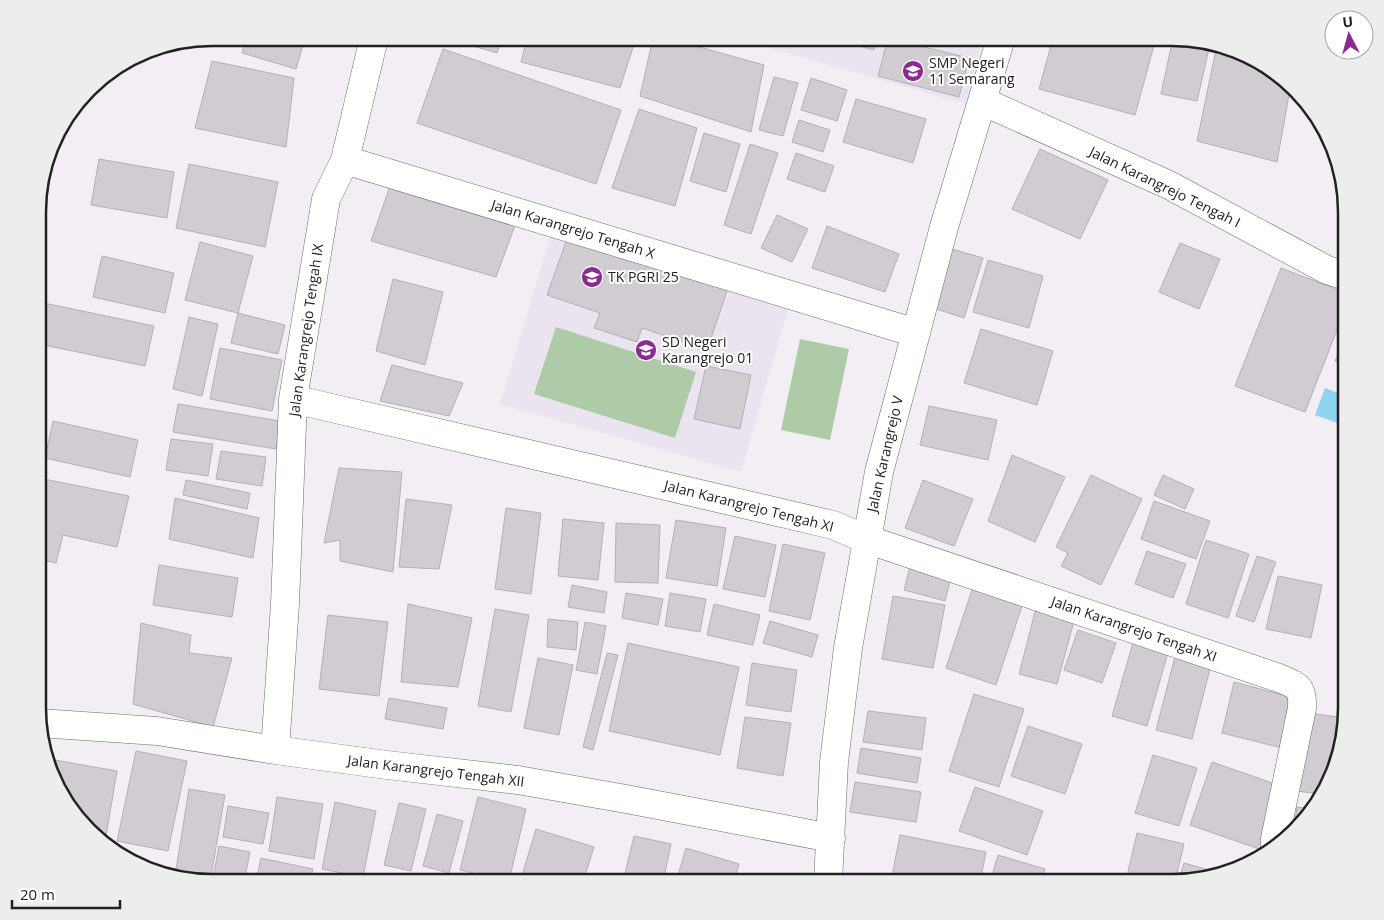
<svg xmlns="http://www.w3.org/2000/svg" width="1384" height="920" viewBox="0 0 1384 920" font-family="'Open Sans',sans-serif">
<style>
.built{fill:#ece3f0}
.green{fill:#adcba6}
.water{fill:#8ed4ef}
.building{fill:#d0ccd2;stroke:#b3afb5}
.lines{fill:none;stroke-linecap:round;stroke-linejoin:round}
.street-casing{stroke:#6d6a6f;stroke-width:29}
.street{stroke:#fff;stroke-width:28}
.labels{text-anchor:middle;stroke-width:4;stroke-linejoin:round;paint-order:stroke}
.poi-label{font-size:14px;fill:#222022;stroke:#fff;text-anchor:start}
.street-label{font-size:14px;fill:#222022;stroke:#fff}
.rim{fill:none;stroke:#222022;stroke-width:2.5}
</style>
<rect width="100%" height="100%" fill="#f2eef4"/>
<path class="built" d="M 735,38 L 983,38 L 966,104 Z
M 553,228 L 792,296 L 741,472 L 500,404 Z"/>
<path class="green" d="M 556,327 L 696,372 L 675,438 L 534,394 Z
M 800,339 L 849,349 L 830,440 L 781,430 Z"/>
<path class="water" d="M 1325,388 L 1346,396 L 1346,426 L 1315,415 Z"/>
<path class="building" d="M 246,38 L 305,38 L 296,69 L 242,53 Z
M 445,38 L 502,38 L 497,53 Z
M 527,38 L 636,38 L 620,88 L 521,62 Z
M 653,38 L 667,38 L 764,65 L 751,132 L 640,96 Z
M 827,38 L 878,38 L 874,50 Z
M 888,38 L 969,58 L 959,97 L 878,76 Z
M 922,38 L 971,38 L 969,47 Z
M 1053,38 L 1156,38 L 1135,115 L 1039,89 Z
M 1173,38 L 1210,44 L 1197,101 L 1161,94 Z
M 1217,45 L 1228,47 L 1269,67 L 1290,89 L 1277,162 L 1197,141 Z
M 443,49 L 621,110 L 596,184 L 417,123 Z
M 212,61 L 294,78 L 286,147 L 195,128 Z
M 774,77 L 798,83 L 783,136 L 759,130 Z
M 811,78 L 847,90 L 837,121 L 801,110 Z
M 856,99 L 926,119 L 913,163 L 843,142 Z
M 639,109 L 697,128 L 675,206 L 612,188 Z
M 799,120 L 830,130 L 823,152 L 792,142 Z
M 704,133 L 740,144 L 726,192 L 690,181 Z
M 750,144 L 778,153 L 751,234 L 724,225 Z
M 1040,149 L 1108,180 L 1080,239 L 1012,209 Z
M 796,153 L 834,166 L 825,192 L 787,179 Z
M 99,159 L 174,172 L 167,218 L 91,205 Z
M 189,164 L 278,182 L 265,247 L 176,228 Z
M 392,180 L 517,220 L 496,277 L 371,241 Z
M 777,215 L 808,229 L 792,262 L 761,248 Z
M 827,226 L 899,254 L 885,292 L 812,268 Z
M 568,236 L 728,288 L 707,350 L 642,328 L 637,342 L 594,328 L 600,313 L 547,295 Z
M 200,242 L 253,256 L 238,313 L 185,300 Z
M 1180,243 L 1220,259 L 1199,309 L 1159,292 Z
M 952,249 L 983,258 L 964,318 L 933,308 Z
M 102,256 L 174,273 L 165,313 L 93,297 Z
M 988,260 L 1043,276 L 1029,328 L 973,312 Z
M 1281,268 L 1346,293 L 1346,307 L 1305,412 L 1235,386 Z
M 393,279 L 443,292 L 425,365 L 376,351 Z
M 39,302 L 154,326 L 145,366 L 39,344 Z
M 238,313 L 285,325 L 278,354 L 231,343 Z
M 189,317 L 218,324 L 202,396 L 173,389 Z
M 981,329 L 1053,351 L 1037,405 L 964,383 Z
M 1346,335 L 1346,366 L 1335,361 Z
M 220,348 L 282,360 L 272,411 L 210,399 Z
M 392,365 L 463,383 L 449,416 L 380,401 Z
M 706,366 L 751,375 L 740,429 L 694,419 Z
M 178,404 L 280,421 L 276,449 L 173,432 Z
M 929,406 L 997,420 L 988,460 L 920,445 Z
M 53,421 L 138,440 L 130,477 L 45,458 Z
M 171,439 L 213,444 L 208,476 L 166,470 Z
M 221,451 L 266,457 L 262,486 L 216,479 Z
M 1012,455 L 1065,477 L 1035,542 L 988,521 Z
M 339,468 L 402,472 L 393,572 L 340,561 L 340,540 L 324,543 Z
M 1091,475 L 1142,499 L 1101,585 L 1061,566 L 1068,553 L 1056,547 Z
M 1163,475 L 1194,489 L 1185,509 L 1154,495 Z
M 39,478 L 129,496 L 117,547 L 63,535 L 56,563 L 39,559 Z
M 186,480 L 250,493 L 247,509 L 183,495 Z
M 923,480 L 973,499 L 954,546 L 905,528 Z
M 175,498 L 259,518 L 253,558 L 169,539 Z
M 406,499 L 452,505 L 439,569 L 399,567 Z
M 1154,501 L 1210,521 L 1196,559 L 1141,539 Z
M 506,508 L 541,513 L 531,594 L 495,589 Z
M 563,519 L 604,523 L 598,580 L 558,576 Z
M 676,520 L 726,528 L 717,586 L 666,578 Z
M 616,523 L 660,525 L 658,583 L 615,582 Z
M 735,536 L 776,545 L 765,597 L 723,589 Z
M 1206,540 L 1249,554 L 1228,618 L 1186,604 Z
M 783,544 L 825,553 L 810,620 L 769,611 Z
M 1147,551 L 1186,564 L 1173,598 L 1135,584 Z
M 1257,556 L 1276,562 L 1254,622 L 1236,616 Z
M 159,565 L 238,578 L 232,617 L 153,605 Z
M 910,566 L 951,578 L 945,601 L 904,590 Z
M 1278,576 L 1322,585 L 1311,638 L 1266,629 Z
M 974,584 L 1024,600 L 996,685 L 946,668 Z
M 572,585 L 607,592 L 604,613 L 568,607 Z
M 626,593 L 663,599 L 658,625 L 622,618 Z
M 670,593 L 706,599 L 700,632 L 665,626 Z
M 893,596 L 945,605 L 933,668 L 882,659 Z
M 1038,600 L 1077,610 L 1057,684 L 1019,674 Z
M 408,604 L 472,618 L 458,687 L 401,682 Z
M 714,604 L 760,615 L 753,645 L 707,635 Z
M 495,609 L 529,615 L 511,712 L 478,706 Z
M 328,615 L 388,622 L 379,696 L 319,689 Z
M 548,619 L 578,622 L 576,650 L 547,647 Z
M 770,621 L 818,635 L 812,657 L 763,643 Z
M 585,622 L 606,626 L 597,674 L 576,670 Z
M 141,623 L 191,635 L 189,653 L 232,658 L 213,727 L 133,704 Z
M 1078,630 L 1116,643 L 1102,683 L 1064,670 Z
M 1134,639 L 1169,649 L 1147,726 L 1112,716 Z
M 628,643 L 739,667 L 720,755 L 609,731 Z
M 607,653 L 618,655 L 593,750 L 583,747 Z
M 1176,653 L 1212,661 L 1192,739 L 1156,730 Z
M 538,658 L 573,665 L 559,735 L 524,728 Z
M 752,663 L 797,670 L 791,712 L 746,705 Z
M 1234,682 L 1298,699 L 1286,749 L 1222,733 Z
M 974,694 L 1024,709 L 999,787 L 949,771 Z
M 389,698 L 447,708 L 443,729 L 385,719 Z
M 868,711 L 926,718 L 922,750 L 863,742 Z
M 1308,713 L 1346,718 L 1321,794 L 1297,791 Z
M 745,717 L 791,723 L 783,776 L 737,768 Z
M 1028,726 L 1082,744 L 1065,794 L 1011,776 Z
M 861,748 L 921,758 L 917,783 L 857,773 Z
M 136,751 L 187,761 L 168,851 L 117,841 Z
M 1153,755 L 1197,768 L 1179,826 L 1135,813 Z
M 49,759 L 117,771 L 105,842 L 61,796 Z
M 1212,762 L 1284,787 L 1262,850 L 1190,825 Z
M 855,782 L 921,792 L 916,822 L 850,812 Z
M 975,787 L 1043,811 L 1027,855 L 959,831 Z
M 189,789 L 225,795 L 210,882 L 175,876 Z
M 277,797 L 323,804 L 314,859 L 269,851 Z
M 478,797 L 526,809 L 509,881 L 460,870 Z
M 335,802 L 376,811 L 363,877 L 322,869 Z
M 399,803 L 426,809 L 411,871 L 384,865 Z
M 228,806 L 269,813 L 263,844 L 223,837 Z
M 1297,807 L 1313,809 L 1294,827 Z
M 437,814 L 463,821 L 449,873 L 423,866 Z
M 536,829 L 594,847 L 583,882 L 520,882 Z
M 1137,833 L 1184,844 L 1175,882 L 1153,882 L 1127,876 Z
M 900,835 L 986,852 L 980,882 L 923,882 L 892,876 Z
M 634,836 L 671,844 L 663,882 L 623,882 Z
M 219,846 L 250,852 L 244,882 L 212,882 Z
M 686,848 L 739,864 L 734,882 L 676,882 Z
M 998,855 L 1045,869 L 1041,882 L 990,882 Z
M 261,858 L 313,869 L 310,882 L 256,882 Z
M 1184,863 L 1216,872 L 1183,882 L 1178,882 Z"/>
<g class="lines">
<g class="street-casing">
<path id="street" d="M 982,101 L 1169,185 L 1327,270 L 1346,276
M 345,160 L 916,333
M 293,399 L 833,525 L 866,539 L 1279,678 C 1297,686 1303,686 1302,708 L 1275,839 L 1275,844
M 39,723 L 157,731 L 275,750 L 387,765 L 518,780 L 626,799 L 831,838
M 275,750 L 285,604 L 293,399 L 326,199 L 345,160 L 374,38
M 828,882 L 834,762 L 848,648 L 879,472 L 944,227 L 1001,38"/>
</g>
<use href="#street" class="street"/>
</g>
<defs>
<g id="school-disc" transform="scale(1.125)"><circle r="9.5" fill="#8d2a91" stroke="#fff"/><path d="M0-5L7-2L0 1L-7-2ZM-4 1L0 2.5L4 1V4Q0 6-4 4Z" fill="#fff"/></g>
</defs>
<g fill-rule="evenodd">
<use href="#school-disc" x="913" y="71"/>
<use href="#school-disc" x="592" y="277"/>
<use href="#school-disc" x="646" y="350"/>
</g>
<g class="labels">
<g class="poi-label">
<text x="929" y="68">SMP Negeri<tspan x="929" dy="16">11 Semarang</tspan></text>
<text x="608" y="282">TK PGRI 25</text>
<text x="662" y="347">SD Negeri<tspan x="662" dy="16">Karangrejo 01</tspan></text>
</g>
<g class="street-label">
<text transform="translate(1165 187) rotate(26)" y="5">Jalan Karangrejo Tengah I</text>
<text transform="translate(573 229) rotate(17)" y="5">Jalan Karangrejo Tengah X</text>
<text transform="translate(306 330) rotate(-82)" y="5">Jalan Karangrejo Tengah IX</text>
<text transform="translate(885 454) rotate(-77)" y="5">Jalan Karangrejo V</text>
<text transform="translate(749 506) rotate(14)" y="5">Jalan Karangrejo Tengah XI</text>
<text transform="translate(1134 629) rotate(19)" y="5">Jalan Karangrejo Tengah XI</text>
<text transform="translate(436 771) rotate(7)" y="5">Jalan Karangrejo Tengah XII</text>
</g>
</g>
<path d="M0 0H1384V920H0ZM212 46H1172A166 166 0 0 1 1338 212V708A166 166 0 0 1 1172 874H212A166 166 0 0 1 46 708V212A166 166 0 0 1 212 46Z" fill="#ededed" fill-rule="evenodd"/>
<path class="rim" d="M212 46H1172A166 166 0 0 1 1338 212V708A166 166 0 0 1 1172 874H212A166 166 0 0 1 46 708V212A166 166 0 0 1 212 46Z"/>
<g transform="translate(1349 35) rotate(354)"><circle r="24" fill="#ffffff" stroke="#a7a6a7"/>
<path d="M0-4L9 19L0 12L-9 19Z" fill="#8d2a91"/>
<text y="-8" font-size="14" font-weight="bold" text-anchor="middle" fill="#222022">U</text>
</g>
<path d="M12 900v8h108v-8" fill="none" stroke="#222022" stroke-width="2.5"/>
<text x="20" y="900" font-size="15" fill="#222022" stroke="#ffffff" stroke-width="4" paint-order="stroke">20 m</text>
</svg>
